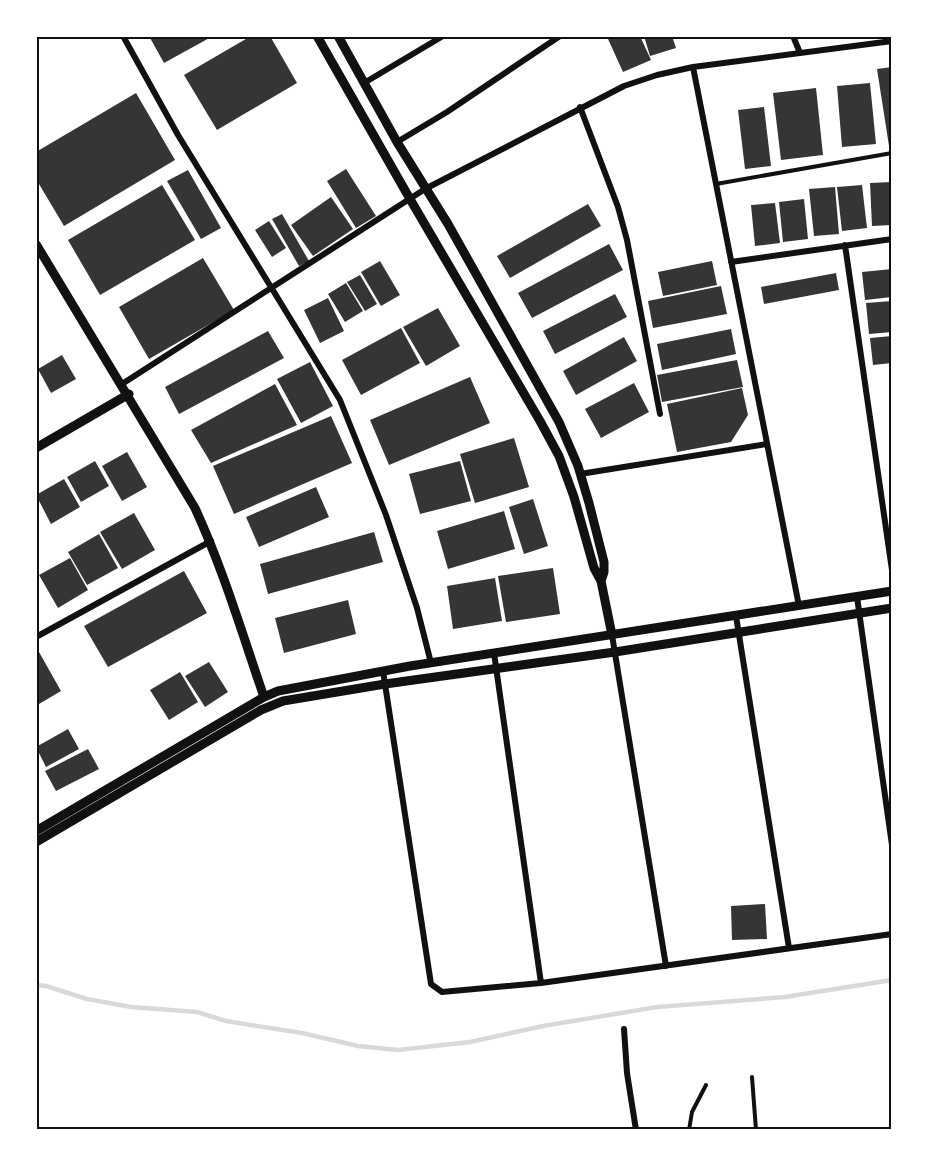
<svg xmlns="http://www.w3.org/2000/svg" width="928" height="1166" viewBox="0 0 928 1166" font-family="'Times New Roman',serif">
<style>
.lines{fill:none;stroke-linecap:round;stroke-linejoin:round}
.stream{stroke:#d9d9d9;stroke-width:4.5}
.building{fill:#353535}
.service{stroke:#111;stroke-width:4}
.minor{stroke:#111;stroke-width:6}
.tertiary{stroke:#111;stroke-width:9}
.neatline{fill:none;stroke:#111;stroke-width:2}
</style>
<rect width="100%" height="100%" fill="#fff"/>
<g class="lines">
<path class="stream" d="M 36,985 L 46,986 L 87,999 L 131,1007 L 197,1012 L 226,1021 L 302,1033 L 358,1046 L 398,1050 L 470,1042 L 543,1026 L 657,1007 L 785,997 L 892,980"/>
</g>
<path class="building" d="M 149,36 L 213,36 L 164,63 Z
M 251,36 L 270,36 L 297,83 L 217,130 L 184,75 Z
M 615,36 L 640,36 L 651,60 L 623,72 L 608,39 Z
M 644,36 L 672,36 L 676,48 L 650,56 Z
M 892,67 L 892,146 L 889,146 L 877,69 Z
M 870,83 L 876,144 L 842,147 L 837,86 Z
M 816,88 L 823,155 L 781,160 L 773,93 Z
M 136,93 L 175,160 L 64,226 L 36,179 L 36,152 Z
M 764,107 L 771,166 L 745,169 L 738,110 Z
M 346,169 L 376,216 L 356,228 L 327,181 Z
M 188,170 L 221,228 L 201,239 L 167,181 Z
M 892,182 L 892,225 L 872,226 L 870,183 Z
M 162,185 L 195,240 L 100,295 L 68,240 Z
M 862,185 L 867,228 L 842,231 L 837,187 Z
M 835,187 L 839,234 L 814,236 L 809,189 Z
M 331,197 L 353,229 L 313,256 L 291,225 Z
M 804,199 L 808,239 L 783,242 L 779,202 Z
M 775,203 L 780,243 L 755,246 L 751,205 Z
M 588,204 L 601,226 L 510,278 L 497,256 Z
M 282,214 L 309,261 L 299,266 L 272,219 Z
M 269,221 L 286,248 L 272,257 L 255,230 Z
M 609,244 L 623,270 L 532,318 L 518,293 Z
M 203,258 L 234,310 L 149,359 L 119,307 Z
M 380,261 L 400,295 L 381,306 L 361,272 Z
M 712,261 L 717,285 L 663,296 L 658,272 Z
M 892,269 L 892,297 L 865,300 L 862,272 Z
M 836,273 L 839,290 L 764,304 L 761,287 Z
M 360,275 L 377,304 L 365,311 L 347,282 Z
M 346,283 L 363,311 L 345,322 L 328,294 Z
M 721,286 L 727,314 L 653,328 L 648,301 Z
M 615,294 L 627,317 L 555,354 L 543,331 Z
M 328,298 L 344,331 L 320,343 L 304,310 Z
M 892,301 L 892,332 L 869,334 L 866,303 Z
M 438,308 L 460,346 L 426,366 L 403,327 Z
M 401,328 L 420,363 L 361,395 L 342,360 Z
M 731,329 L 736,354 L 662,370 L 657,344 Z
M 268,331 L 284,358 L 179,414 L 165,387 Z
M 892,336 L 892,363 L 873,365 L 870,338 Z
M 624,337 L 637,361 L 576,395 L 563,371 Z
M 62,355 L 76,379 L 51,393 L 38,369 Z
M 737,360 L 743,387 L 662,402 L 657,375 Z
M 310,362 L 333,406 L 301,423 L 277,379 Z
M 470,377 L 490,423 L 389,465 L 370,420 Z
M 634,383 L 649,412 L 601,438 L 585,409 Z
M 275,384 L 297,425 L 211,463 L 191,430 Z
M 742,388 L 748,415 L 731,442 L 677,452 L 667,404 Z
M 331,416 L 352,463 L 234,514 L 213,466 Z
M 514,438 L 529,487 L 475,503 L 460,454 Z
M 127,452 L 147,487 L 122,501 L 102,466 Z
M 95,461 L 109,486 L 81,502 L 67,477 Z
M 460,461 L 471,501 L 420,514 L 409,474 Z
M 64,479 L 80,507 L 51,524 L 36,495 Z
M 316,487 L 329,517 L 259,547 L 246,517 Z
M 533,499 L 548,546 L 524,554 L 509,507 Z
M 504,511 L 515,549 L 448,569 L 437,531 Z
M 134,513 L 155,550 L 122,569 L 100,532 Z
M 374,532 L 383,562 L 268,594 L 260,564 Z
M 99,534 L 118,568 L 87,585 L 68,552 Z
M 70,558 L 88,590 L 58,608 L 39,575 Z
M 553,568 L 560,614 L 506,622 L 498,576 Z
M 184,571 L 207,613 L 108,667 L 84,626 Z
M 495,578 L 502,621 L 453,629 L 447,586 Z
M 348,600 L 356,634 L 284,653 L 275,618 Z
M 39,652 L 61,691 L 39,704 L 36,700 L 36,654 Z
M 209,662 L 228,692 L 205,707 L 185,676 Z
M 180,672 L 198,702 L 169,720 L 150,690 Z
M 68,729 L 79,749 L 46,767 L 36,747 Z
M 88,749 L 99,769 L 56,791 L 45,771 Z
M 765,904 L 767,939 L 732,940 L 731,906 Z"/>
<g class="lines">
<path class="service" d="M 716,184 L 892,153
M 752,1077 L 756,1130
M 689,1130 L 692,1112 L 706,1085"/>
<path class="minor" d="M 123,36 L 178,135 L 340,400 L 386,515 L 417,608 L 431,663
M 793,36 L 800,53
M 693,67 L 799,606
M 364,83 L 443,36
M 580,107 L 618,207 L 627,240 L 660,414
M 397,142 L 447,112 L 560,36
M 845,245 L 892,570
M 731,262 L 892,239
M 122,384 L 425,189 L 624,86 L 657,75 L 693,67 L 892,41
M 580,474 L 767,444
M 857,597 L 892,845
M 736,616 L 789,948
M 612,635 L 666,966
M 36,637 L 211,541
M 494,653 L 541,983
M 383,671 L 431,984 L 442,992 L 541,983 L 892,934
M 624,1029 L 627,1073 L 636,1130"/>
<path class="tertiary" d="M 317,36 L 410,199 L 540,421 L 559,456 L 574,497 L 594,568 L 601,581 L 612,635
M 338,36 L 397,142 L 448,224 L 559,422 L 578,466 L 589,503 L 604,562 L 604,572 L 601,581
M 36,244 L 195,508 C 223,569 242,633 264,697
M 36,448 L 129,394
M 36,831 L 264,697 L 278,691 L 410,666 L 892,591
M 36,842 L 261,710 L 283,701 L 385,684 L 615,652 L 892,608"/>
</g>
<rect width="928" height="1166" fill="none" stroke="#ffffff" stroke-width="75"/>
<rect x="38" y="38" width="852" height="1090" class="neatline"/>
</svg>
